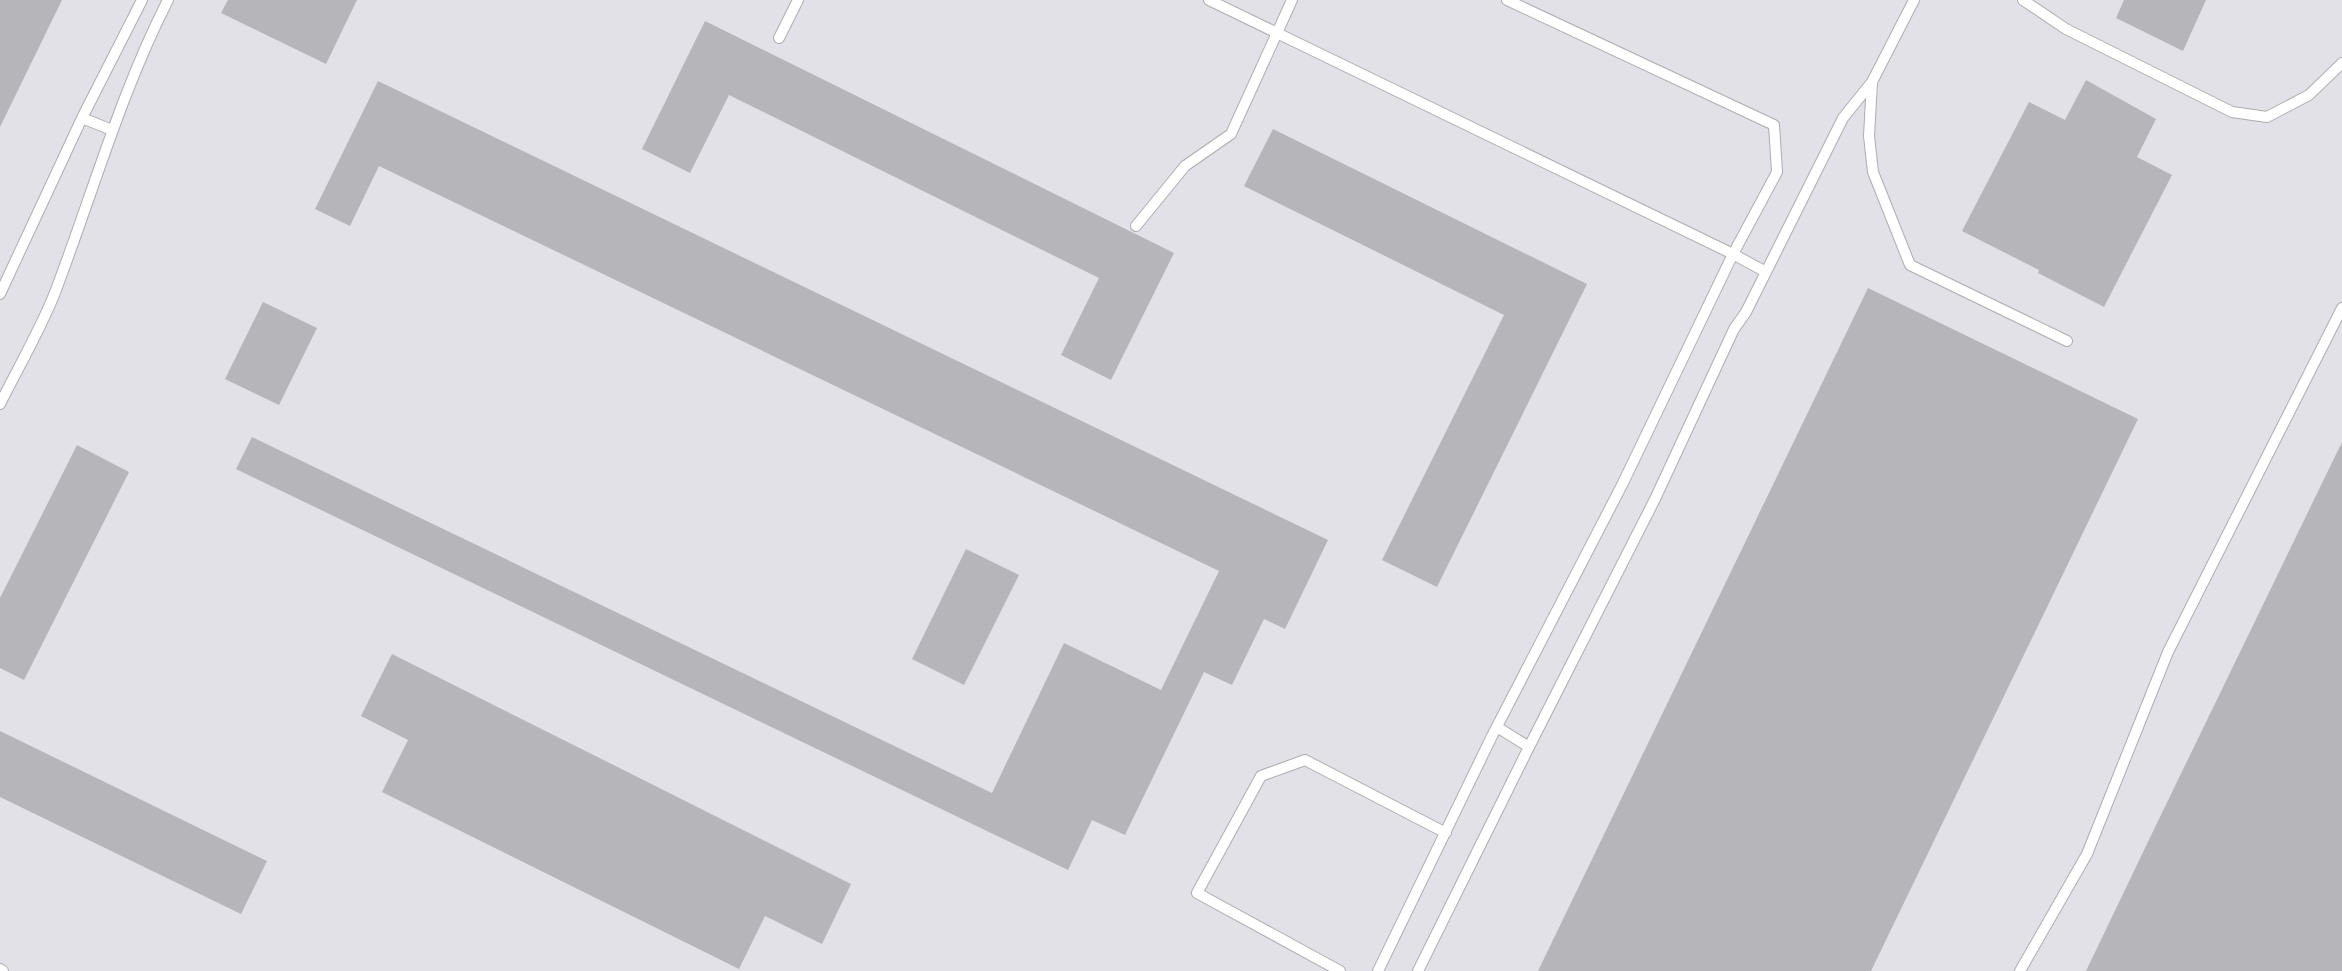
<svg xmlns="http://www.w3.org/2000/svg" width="2342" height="971" viewBox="0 0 2342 971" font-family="Raleway,sans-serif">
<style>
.building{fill:#b5b5ba}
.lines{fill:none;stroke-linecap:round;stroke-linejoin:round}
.lane-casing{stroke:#adacb2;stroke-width:12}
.lane{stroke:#fff;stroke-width:10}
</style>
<rect width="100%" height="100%" fill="#e2e1e7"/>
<path class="building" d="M 0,0 L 62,0 L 0,127 Z
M 228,0 L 357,0 L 326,64 L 221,13 Z
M 2124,0 L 2206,0 L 2183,51 L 2116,18 Z
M 705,21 L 1174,253 L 1111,380 L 1061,355 L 1099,278 L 729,95 L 690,173 L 642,149 Z
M 2086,80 L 2156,119 L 2137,157 L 2172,175 L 2104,307 L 2038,273 L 2039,270 L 1962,231 L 2029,102 L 2065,120 Z
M 378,81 L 1328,540 L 1285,629 L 1264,619 L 1232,685 L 1204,672 L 1125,835 L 1092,820 L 1068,870 L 236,469 L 252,437 L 992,793 L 1064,643 L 1161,690 L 1219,571 L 379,166 L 350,226 L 315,209 Z
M 1273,129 L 1587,284 L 1437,587 L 1382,560 L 1504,315 L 1244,186 Z
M 1868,288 L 2138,419 L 1871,971 L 1538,971 Z
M 263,302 L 317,328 L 279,405 L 225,379 Z
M 2342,442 L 2342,971 L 2086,971 L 2158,821 Z
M 77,445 L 129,472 L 24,680 L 0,668 L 0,598 Z
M 966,549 L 1019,575 L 964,685 L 912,659 Z
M 392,654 L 851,884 L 822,944 L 765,916 L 739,969 L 382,792 L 408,740 L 361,716 Z
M 0,731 L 267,861 L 241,914 L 0,797 Z"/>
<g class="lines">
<g class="lane-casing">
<path id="lane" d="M 1209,0 L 1733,254 L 1766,272
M 2023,0 L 2066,29 L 2232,112 L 2267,117 L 2309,95 L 2342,63
M 779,38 L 798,0
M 1872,82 L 1869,136 L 1873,172 L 1910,265 L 2067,341
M 82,118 L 112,130
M 1136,226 L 1185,166 L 1231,134 L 1292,0
M 0,294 L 82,118 L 142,0
M 0,404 C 18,368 39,332 54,295 C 92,196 120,94 168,0
M 1497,727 L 1529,747
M 0,969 L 3,971
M 1340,971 L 1197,893 L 1261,776 L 1305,760 L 1446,833
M 1378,971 L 1492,736 L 1622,485 L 1733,254 L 1777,172 L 1774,125 L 1507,0
M 1418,971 L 1529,747 L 1655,499 L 1734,329 L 1746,312 L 1843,118 L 1872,82 L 1914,0
M 2020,971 L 2087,854 L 2168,652 L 2342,308"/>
</g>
<use href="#lane" class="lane"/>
</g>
</svg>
